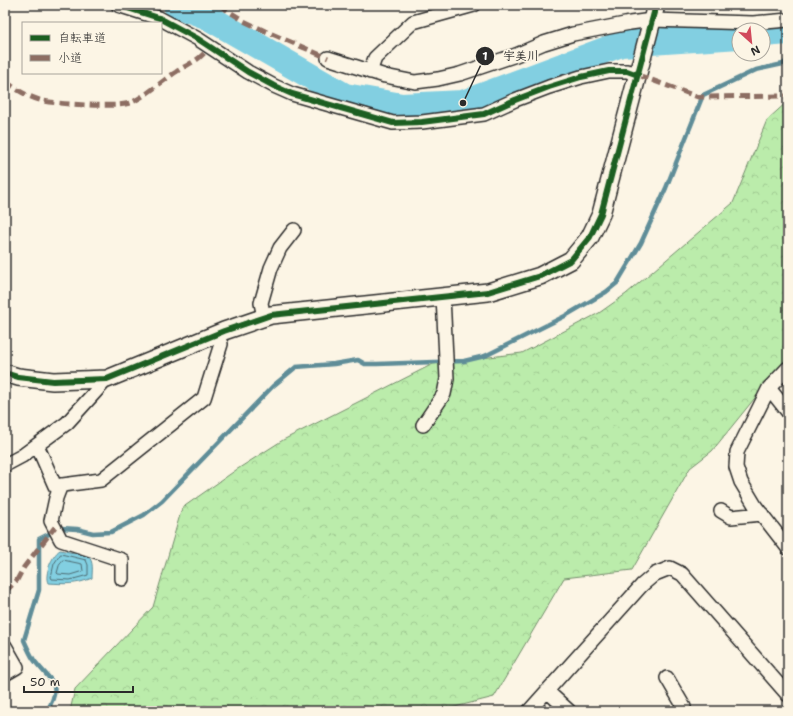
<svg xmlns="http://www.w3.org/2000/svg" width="793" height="716" viewBox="0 0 793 716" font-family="'Shantell Sans','Klee One',sans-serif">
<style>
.forest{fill:url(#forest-crowns);stroke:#738c6b}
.water{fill:#82cfe1;stroke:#5f8d98}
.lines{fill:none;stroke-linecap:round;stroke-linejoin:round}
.shore{stroke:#4e6d74;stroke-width:1}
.stream{stroke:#5f8d98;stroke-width:4.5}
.river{stroke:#82cfe1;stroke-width:26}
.minor-casing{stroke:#2b2b2b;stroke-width:16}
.tertiary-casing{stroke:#2b2b2b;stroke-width:20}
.minor{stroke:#fcf5e5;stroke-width:13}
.tertiary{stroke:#fcf5e5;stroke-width:17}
.quiet{stroke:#8d6e63;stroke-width:5;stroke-dasharray:10 5;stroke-linecap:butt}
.cycleway-casing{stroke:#fcf5e5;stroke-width:8}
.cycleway{stroke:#1b5e20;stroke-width:6}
.leader{fill:none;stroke:#2b2b2b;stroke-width:1.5}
.callout-dot{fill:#2b2b2b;stroke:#fcf5e5;stroke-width:1.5}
.mark-label{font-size:12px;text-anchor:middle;font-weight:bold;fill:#fff}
.callout-label{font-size:12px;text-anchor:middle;font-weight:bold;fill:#2b2b2b;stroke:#fcf5e5;stroke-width:3.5;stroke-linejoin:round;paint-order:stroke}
</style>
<defs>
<pattern id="forest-crowns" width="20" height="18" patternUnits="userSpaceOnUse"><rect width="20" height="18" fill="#bbecab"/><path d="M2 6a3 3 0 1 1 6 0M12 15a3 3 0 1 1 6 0" fill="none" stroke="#a1cb93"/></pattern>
</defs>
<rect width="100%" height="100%" fill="#fcf5e5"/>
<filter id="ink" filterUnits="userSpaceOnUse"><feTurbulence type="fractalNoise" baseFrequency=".025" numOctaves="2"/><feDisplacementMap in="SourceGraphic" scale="8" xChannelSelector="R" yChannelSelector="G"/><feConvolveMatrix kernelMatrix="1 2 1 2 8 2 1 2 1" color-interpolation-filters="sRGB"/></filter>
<g filter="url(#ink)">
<path class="forest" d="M 788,101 L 788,357 L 712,451 L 690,468 L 632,570 L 564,578 L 494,697 L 439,711 L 70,711 L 75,689 L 153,607 L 182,508 L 236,470 L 283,440 L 433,364 L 522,353 L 599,313 L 626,294 L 733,203 L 767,120 Z"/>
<path class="water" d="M 60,550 L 88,556 C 94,562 92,570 92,578 C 76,585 65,584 48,583 C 44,575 52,555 60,550 Z"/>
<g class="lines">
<path class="shore" d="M 61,554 L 86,560 L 88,565 L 88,575 L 70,580 L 52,579 L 51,577 L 54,564 Z
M 63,560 L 82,564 L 83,571 L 70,575 L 58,574 L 57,573 L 59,566 Z"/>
<path class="stream" d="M 47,711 C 64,682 49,681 34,660 C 30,654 27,647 24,640 L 39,590 L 39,539 L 61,528 L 77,529 L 93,533 L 111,532 L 144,515 L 162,501 L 273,386 L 296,367 L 334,364 L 358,360 L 365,364 L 377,364 L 464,361 L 485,356 L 565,316 L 606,292 L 617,283 L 641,243 L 666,188 L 703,95 L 756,70 L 783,64 L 788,60"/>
<path class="river" d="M 176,5 L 206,16 L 345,96 L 402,106 L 463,103 L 621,44 L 739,36
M 763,34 L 788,32"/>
<g class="minor-casing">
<path id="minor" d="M 118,5 L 159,18 L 198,39 L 248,72 L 274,86 L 292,94 L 393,123 L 422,122 L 484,114 L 515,100 L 549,87 L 581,77 L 609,71 L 627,71 L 638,75
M 328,58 L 385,76 L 415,82 L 438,79 L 460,74 L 516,55 L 544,43 L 573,34 L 630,23 L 652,20 L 753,23 L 788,20
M 370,72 L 375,58 L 413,22 L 474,5
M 264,317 L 261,303 L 271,268 L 280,248 L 294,230
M 788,368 L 769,388 L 737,452 L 736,467 L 741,482 L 756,507 L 788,548
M 769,388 L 788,412
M 423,425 L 444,394 L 447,379 L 443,296
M 37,445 L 55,486 L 101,480 L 204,398 L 221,344 L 217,334
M 5,465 L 22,456 L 67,423 L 107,379
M 61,485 L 56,498 L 51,521 L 61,540 L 122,560 L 122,579
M 721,511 L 731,517 L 762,514
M 5,646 L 17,667 L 5,674
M 667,678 L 684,707
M 547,691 L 569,711
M 529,711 L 642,585 L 655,574 L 670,568 L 682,574 L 788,695"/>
</g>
<g class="tertiary-casing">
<path id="tertiary" d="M 5,373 L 18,377 L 53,381 L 107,379 L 224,331 L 271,315 L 488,292 L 540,276 L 571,260 L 590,237 L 601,214 L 656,5"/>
</g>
<use href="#minor" class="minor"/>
<use href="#tertiary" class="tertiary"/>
<path class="quiet" d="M 219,5 L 244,21 L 265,31 L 328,58
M 638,75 L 698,97 L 788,96
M 5,81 C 17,90 28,97 43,101 C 58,104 117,108 130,103 C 145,97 162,81 176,72 C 189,63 200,61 209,47
M 5,592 L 17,580 L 24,567 L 55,527"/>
<g class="cycleway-casing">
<path id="cycleway" d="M 118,5 L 159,18 L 198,39 L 248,72 L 274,86 L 292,94 L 393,123 L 422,122 L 484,114 L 515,100 L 549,87 L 581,77 L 609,71 L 627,71 L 638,75
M 5,373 L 18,377 L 53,381 L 107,379 L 224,331 L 271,315 L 488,292 L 540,276 L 571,260 L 590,237 L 601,214 L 656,5"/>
</g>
<use href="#cycleway" class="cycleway"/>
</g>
</g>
<path class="leader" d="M463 103L485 56"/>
<g class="callout-dot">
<circle cx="463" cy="103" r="4"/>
<circle cx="485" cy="56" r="10"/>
</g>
<g class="mark-label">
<text x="485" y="60">1</text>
</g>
<g class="callout-label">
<text x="521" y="60">宇美川</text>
</g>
<rect width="793" height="716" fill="none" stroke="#fcf5e5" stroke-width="20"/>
<rect x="10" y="10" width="773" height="696" fill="none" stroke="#2b2b2b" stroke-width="1.5" filter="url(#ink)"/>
<rect x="22" y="22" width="140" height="52" fill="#fcf5e5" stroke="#a8a49b"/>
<rect x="30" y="35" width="20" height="6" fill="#1b5e20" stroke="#a8a49b"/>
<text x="58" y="42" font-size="12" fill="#2b2b2b">自転車道</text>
<rect x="30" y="55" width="20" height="6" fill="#8d6e63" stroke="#a8a49b"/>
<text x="58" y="62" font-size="12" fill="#2b2b2b">小道</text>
<g transform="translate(751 42) rotate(153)"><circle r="19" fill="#fcf5e5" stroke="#a8a49b"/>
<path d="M0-3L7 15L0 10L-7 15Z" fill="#d1495b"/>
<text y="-6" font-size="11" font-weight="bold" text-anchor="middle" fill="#2b2b2b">N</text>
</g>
<path d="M24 686v6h109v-6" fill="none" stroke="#2b2b2b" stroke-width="2"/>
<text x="30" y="686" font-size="12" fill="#2b2b2b" stroke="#fcf5e5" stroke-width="3" paint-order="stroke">50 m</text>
</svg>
